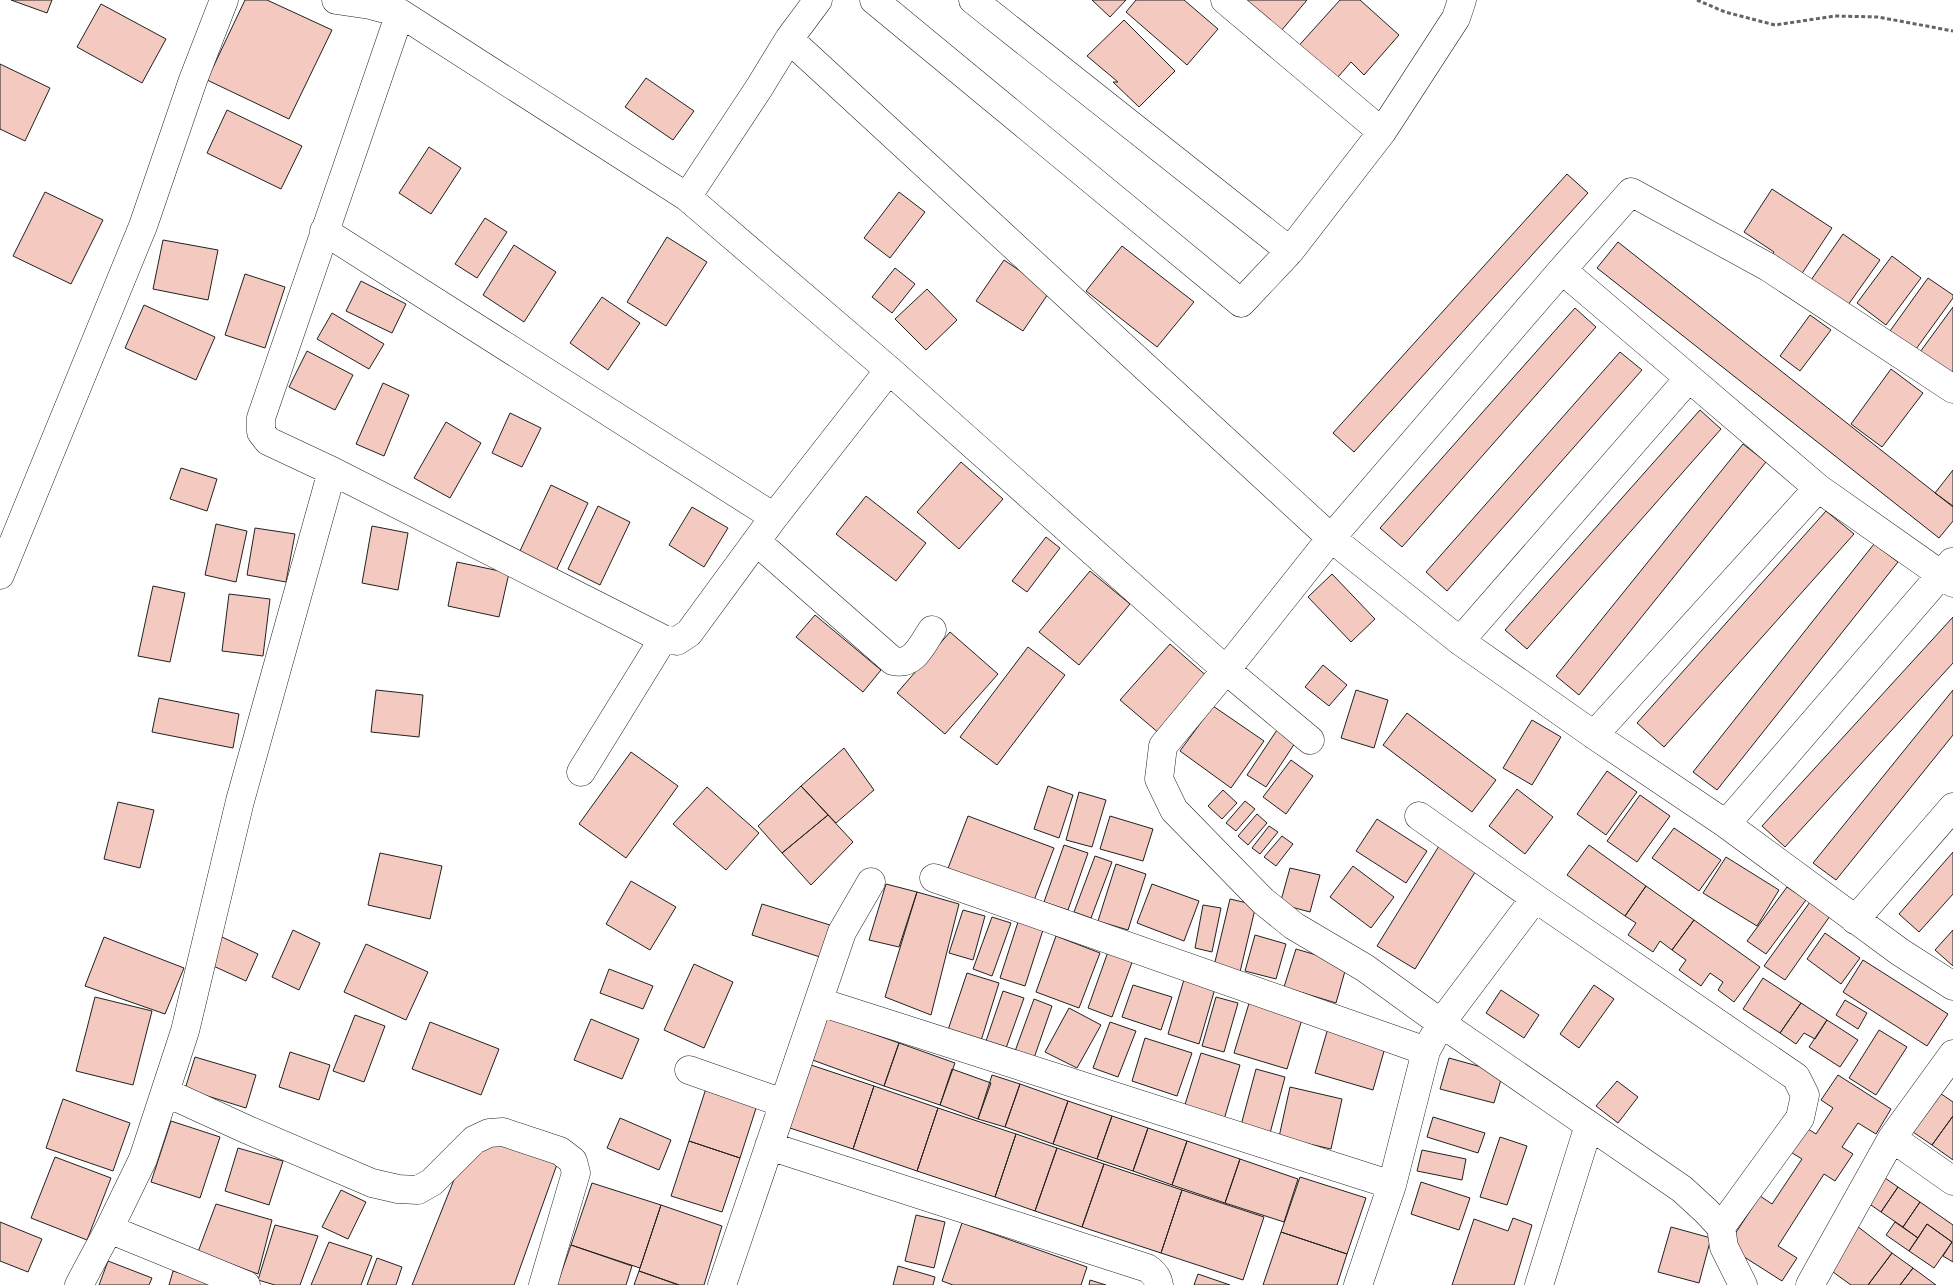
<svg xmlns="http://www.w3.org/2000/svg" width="1953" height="1285" viewBox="0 0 1953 1285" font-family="Montserrat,sans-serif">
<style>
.building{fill:#f3c9c0;stroke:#222}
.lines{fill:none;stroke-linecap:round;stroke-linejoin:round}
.street-casing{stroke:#222;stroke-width:29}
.path{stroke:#646464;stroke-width:3;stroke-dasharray:4 2.5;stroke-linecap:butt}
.street{stroke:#fff;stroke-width:28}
</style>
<rect width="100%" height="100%" fill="#fff"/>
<path class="building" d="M 11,0 L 52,0 L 47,13 Z
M 245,0 L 267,0 L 332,30 L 289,119 L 207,80 Z
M 1092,0 L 1126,0 L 1110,17 Z
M 1136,0 L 1184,0 L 1218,29 L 1187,65 L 1126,12 Z
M 1242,0 L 1307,0 L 1281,31 Z
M 1340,0 L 1360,0 L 1399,35 L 1364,75 L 1351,62 L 1332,84 L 1294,51 Z
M 101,4 L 166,39 L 142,83 L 77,47 Z
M 1124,20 L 1175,71 L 1139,107 L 1113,82 L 1118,82 L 1087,56 Z
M 0,64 L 50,88 L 25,141 L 0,129 Z
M 646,78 L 694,111 L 673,140 L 625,107 Z
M 227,110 L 302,146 L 281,189 L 207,153 Z
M 429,147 L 461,168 L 431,214 L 399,193 Z
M 1567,174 L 1588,193 L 1354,452 L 1333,433 Z
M 1772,189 L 1832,228 L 1797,281 L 1767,262 L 1774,252 L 1744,232 Z
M 45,192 L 103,220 L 71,284 L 13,256 Z
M 899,192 L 925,212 L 890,258 L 864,238 Z
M 485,218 L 507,232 L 477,278 L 455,264 Z
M 1843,234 L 1880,260 L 1848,305 L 1811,280 Z
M 667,237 L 707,262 L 666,326 L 627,302 Z
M 163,240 L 218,250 L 208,300 L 153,289 Z
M 1618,242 L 1953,507 L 1953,521 L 1939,538 L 1597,268 Z
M 514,245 L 556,272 L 524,322 L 483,295 Z
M 1122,246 L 1194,302 L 1157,347 L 1086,291 Z
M 1892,256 L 1921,278 L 1886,325 L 1857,303 Z
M 1004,260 L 1050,291 L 1023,331 L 976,301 Z
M 895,268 L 915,284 L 892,313 L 872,297 Z
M 245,274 L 285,287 L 265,348 L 225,335 Z
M 1928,278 L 1953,295 L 1953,298 L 1916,349 L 1890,331 Z
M 361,281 L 406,304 L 392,333 L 346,311 Z
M 927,289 L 957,320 L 926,350 L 895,319 Z
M 602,297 L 640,323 L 608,370 L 570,343 Z
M 144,305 L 215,337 L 196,380 L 125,348 Z
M 1953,307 L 1953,371 L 1951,374 L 1920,352 Z
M 1575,308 L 1596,327 L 1402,547 L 1380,528 Z
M 332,313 L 384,344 L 369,369 L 317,339 Z
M 1810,315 L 1831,330 L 1800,371 L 1780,356 Z
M 307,351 L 353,375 L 335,410 L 289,387 Z
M 1620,352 L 1642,370 L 1447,591 L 1426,572 Z
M 1891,369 L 1923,393 L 1882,447 L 1851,424 Z
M 383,383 L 409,395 L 384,456 L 356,444 Z
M 1700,410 L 1721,429 L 1527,649 L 1505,630 Z
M 510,413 L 541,428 L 522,467 L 492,453 Z
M 446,422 L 481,443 L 450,498 L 414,478 Z
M 1743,444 L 1766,462 L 1579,695 L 1556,676 Z
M 961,462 L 1003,499 L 959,549 L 917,512 Z
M 181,468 L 217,479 L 207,511 L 170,499 Z
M 1953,470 L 1953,506 L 1935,493 Z
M 551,485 L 588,503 L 556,571 L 519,553 Z
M 866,496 L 926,543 L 896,581 L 836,534 Z
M 598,506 L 630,522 L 600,585 L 568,569 Z
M 692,507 L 728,528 L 704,567 L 669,545 Z
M 1826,511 L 1854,534 L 1664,747 L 1637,723 Z
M 216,524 L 247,531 L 236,582 L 205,575 Z
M 372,526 L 408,533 L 398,590 L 362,583 Z
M 255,528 L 295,534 L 286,582 L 247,575 Z
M 1046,537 L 1060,548 L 1027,592 L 1012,581 Z
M 1874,544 L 1898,562 L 1717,790 L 1693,772 Z
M 457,562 L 509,573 L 499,617 L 448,606 Z
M 1090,571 L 1130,604 L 1079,665 L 1039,632 Z
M 1332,574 L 1375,619 L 1351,642 L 1308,597 Z
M 153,586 L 185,593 L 170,662 L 138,656 Z
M 229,594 L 270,599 L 263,656 L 222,651 Z
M 815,615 L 881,670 L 863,692 L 796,637 Z
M 1953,617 L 1953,663 L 1785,847 L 1762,826 Z
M 950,632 L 998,674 L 945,734 L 897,693 Z
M 1170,644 L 1209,678 L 1160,734 L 1120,700 Z
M 1028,647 L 1065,675 L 997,765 L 960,737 Z
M 1323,665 L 1347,685 L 1329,706 L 1305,687 Z
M 376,690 L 423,695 L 419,737 L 371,732 Z
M 1356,690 L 1388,700 L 1374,748 L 1341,738 Z
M 1953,690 L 1953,735 L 1836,880 L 1813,863 Z
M 159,698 L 239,714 L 233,748 L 152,732 Z
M 1213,706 L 1264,741 L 1231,788 L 1180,751 Z
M 1407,713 L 1496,780 L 1472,812 L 1383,745 Z
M 1532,720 L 1561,737 L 1532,785 L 1503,768 Z
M 1277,730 L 1295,743 L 1266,787 L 1247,775 Z
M 844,748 L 874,790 L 836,823 L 801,786 Z
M 631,752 L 678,786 L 626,858 L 579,824 Z
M 1291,760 L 1313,776 L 1286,814 L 1263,797 Z
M 1607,771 L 1637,792 L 1606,835 L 1577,814 Z
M 801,786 L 828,815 L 782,853 L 758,826 Z
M 1048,786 L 1073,795 L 1059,838 L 1034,829 Z
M 707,787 L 759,833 L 726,870 L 673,824 Z
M 1517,789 L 1553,817 L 1525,854 L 1489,826 Z
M 1223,790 L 1237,803 L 1222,819 L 1208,806 Z
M 1079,792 L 1106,800 L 1092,847 L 1066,840 Z
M 1640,795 L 1670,816 L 1637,862 L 1607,841 Z
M 1245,801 L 1255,809 L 1236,831 L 1226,823 Z
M 118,802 L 154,810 L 140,868 L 104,859 Z
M 1257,814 L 1267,823 L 1248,845 L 1238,836 Z
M 828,815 L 853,842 L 811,885 L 782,853 Z
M 968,816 L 1054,848 L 1033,903 L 947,871 Z
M 1110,816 L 1153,829 L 1143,861 L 1100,849 Z
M 1377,819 L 1427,851 L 1406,883 L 1356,851 Z
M 1269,826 L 1278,832 L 1260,854 L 1252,848 Z
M 1674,828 L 1721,860 L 1699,891 L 1652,858 Z
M 1282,836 L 1293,844 L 1276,866 L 1264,857 Z
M 1064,845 L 1088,853 L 1068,910 L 1044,902 Z
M 1589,845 L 1646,886 L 1625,916 L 1567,875 Z
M 1439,846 L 1477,869 L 1415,969 L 1377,946 Z
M 1953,852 L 1953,894 L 1919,932 L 1899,914 Z
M 380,853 L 442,866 L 430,919 L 368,905 Z
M 1095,856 L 1112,862 L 1091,918 L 1074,912 Z
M 1726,857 L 1779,890 L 1757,926 L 1703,893 Z
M 1116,864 L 1146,874 L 1128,930 L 1098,921 Z
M 1353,866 L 1394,897 L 1371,928 L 1330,897 Z
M 1290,868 L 1320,875 L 1310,912 L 1280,904 Z
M 631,881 L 676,907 L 650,950 L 606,924 Z
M 886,884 L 917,892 L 899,947 L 869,940 Z
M 1152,884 L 1199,901 L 1184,941 L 1137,923 Z
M 1646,886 L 1694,920 L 1672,950 L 1660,941 L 1653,952 L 1628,935 L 1636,923 L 1625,916 Z
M 1787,887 L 1806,900 L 1766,954 L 1747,941 Z
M 917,892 L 959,904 L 931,1015 L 885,997 Z
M 1230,899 L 1256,905 L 1240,972 L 1214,966 Z
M 1810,902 L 1830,916 L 1785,980 L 1764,966 Z
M 762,904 L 830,925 L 820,957 L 752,935 Z
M 1203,905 L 1221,908 L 1212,952 L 1195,948 Z
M 963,910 L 985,916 L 973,960 L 949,953 Z
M 992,917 L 1011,923 L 992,976 L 973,969 Z
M 1694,920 L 1760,967 L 1734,1002 L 1718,990 L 1723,982 L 1710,973 L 1701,986 L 1679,970 L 1686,960 L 1672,950 Z
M 1018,922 L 1043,930 L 1025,986 L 1000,978 Z
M 293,930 L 320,943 L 299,990 L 272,977 Z
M 1953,930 L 1953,966 L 1935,950 Z
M 1825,933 L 1860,958 L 1841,984 L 1807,959 Z
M 1255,935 L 1286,944 L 1276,979 L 1245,971 Z
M 1056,936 L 1100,953 L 1079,1008 L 1036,992 Z
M 104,937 L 184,968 L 165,1014 L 85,986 Z
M 222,937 L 258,954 L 246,981 L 209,964 Z
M 366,944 L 428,972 L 406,1020 L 344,992 Z
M 1109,949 L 1134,957 L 1112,1017 L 1088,1008 Z
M 1296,949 L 1347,964 L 1336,1003 L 1284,987 Z
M 1863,960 L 1948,1014 L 1927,1046 L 1843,992 Z
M 694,964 L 733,982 L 704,1048 L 664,1030 Z
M 609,969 L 653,986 L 643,1009 L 600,993 Z
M 967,973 L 999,983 L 980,1044 L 947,1033 Z
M 1185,976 L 1216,985 L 1199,1044 L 1168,1034 Z
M 1763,978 L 1801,1003 L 1780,1033 L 1743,1009 Z
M 1133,985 L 1172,997 L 1161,1030 L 1122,1017 Z
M 1594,985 L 1614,999 L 1579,1048 L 1560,1034 Z
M 1501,990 L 1539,1015 L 1524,1038 L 1486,1013 Z
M 1003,991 L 1024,998 L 1005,1051 L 985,1044 Z
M 95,997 L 152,1011 L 133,1085 L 76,1071 Z
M 1216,997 L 1238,1003 L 1224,1052 L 1202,1046 Z
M 1034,999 L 1052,1006 L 1033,1061 L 1014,1054 Z
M 1250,1000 L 1303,1016 L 1287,1069 L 1234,1053 Z
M 1845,1000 L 1867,1013 L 1858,1029 L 1836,1015 Z
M 1801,1003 L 1827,1020 L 1815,1039 L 1804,1033 L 1796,1044 L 1780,1033 Z
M 1069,1008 L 1101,1025 L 1077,1068 L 1045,1052 Z
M 355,1015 L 385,1026 L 364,1082 L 333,1071 Z
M 822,1016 L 899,1043 L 884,1086 L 807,1058 Z
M 591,1019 L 639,1039 L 622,1079 L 574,1060 Z
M 1827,1020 L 1858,1040 L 1840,1067 L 1809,1047 Z
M 430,1022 L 499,1049 L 481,1095 L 412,1069 Z
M 1110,1022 L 1136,1031 L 1118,1077 L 1093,1068 Z
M 1328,1028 L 1386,1044 L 1373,1090 L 1315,1073 Z
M 1879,1030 L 1907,1047 L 1876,1095 L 1849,1078 Z
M 1145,1038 L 1192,1053 L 1177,1096 L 1132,1081 Z
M 899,1043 L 955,1063 L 940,1105 L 884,1086 Z
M 290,1052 L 330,1065 L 319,1100 L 279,1087 Z
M 1201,1053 L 1240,1065 L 1223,1123 L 1183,1111 Z
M 195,1057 L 256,1075 L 246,1108 L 185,1089 Z
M 1449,1058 L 1503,1073 L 1494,1103 L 1440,1089 Z
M 805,1063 L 874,1086 L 853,1149 L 784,1126 Z
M 952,1069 L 991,1083 L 978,1119 L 940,1105 Z
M 1256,1069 L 1285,1077 L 1269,1137 L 1240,1129 Z
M 992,1075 L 1020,1084 L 1005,1127 L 978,1119 Z
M 1838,1075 L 1891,1109 L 1876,1134 L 1858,1123 L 1842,1147 L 1853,1154 L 1835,1181 L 1824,1174 L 1778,1246 L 1797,1258 L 1782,1281 L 1727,1246 L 1760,1196 L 1772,1204 L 1802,1159 L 1789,1151 L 1805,1127 L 1816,1134 L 1833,1108 L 1821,1100 Z
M 709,1079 L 760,1096 L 740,1158 L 689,1141 Z
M 1617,1081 L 1638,1097 L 1618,1123 L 1596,1106 Z
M 1020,1084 L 1068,1101 L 1053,1144 L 1005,1127 Z
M 874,1086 L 938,1108 L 917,1171 L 853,1149 Z
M 1290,1087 L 1342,1099 L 1331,1149 L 1279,1137 Z
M 1937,1091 L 1953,1102 L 1953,1116 L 1932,1145 L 1910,1130 Z
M 63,1099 L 130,1123 L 113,1171 L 46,1148 Z
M 1068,1101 L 1112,1116 L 1097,1159 L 1053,1144 Z
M 938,1108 L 1016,1134 L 995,1197 L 917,1171 Z
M 1112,1116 L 1148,1128 L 1133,1171 L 1097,1159 Z
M 1953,1116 L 1953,1160 L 1932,1145 Z
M 1433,1117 L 1485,1133 L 1478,1153 L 1427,1137 Z
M 620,1118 L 671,1140 L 659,1170 L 607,1148 Z
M 171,1121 L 220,1137 L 200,1198 L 151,1182 Z
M 1148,1128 L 1187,1141 L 1172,1185 L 1133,1171 Z
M 1016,1134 L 1057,1148 L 1035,1211 L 995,1197 Z
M 1500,1137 L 1527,1146 L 1507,1205 L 1480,1197 Z
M 498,1140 L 560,1156 L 514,1285 L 412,1285 L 467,1147 Z
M 689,1141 L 740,1158 L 722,1212 L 671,1196 Z
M 1187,1141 L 1240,1159 L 1225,1203 L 1172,1185 Z
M 238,1148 L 283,1161 L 269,1205 L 225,1191 Z
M 1057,1148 L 1104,1164 L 1082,1227 L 1035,1211 Z
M 1422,1150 L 1466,1159 L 1462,1180 L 1417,1171 Z
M 55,1157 L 111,1178 L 87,1240 L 31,1218 Z
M 1240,1159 L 1298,1179 L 1284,1222 L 1225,1203 Z
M 1104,1164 L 1182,1190 L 1161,1253 L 1082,1227 Z
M 1300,1177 L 1366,1198 L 1347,1254 L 1281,1232 Z
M 1885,1178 L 1898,1187 L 1881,1212 L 1868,1203 Z
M 1421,1182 L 1470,1198 L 1459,1230 L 1411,1214 Z
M 592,1183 L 661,1205 L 640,1268 L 571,1245 Z
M 1898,1187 L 1920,1202 L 1903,1227 L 1881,1212 Z
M 341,1190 L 366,1202 L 348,1239 L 322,1227 Z
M 1182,1190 L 1264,1217 L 1243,1280 L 1161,1253 Z
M 1920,1202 L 1953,1225 L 1953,1262 L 1943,1256 L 1952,1242 L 1927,1224 L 1918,1238 L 1903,1227 Z
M 216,1204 L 272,1220 L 258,1274 L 198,1252 Z
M 661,1205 L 722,1226 L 704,1285 L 679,1285 L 639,1271 Z
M 916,1215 L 945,1222 L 934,1268 L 905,1261 Z
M 1513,1218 L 1532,1225 L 1514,1285 L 1452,1285 L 1474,1219 L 1508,1231 Z
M 0,1222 L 42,1239 L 28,1272 L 0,1261 Z
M 1895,1222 L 1918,1238 L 1909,1251 L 1886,1235 Z
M 962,1223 L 1087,1267 L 1081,1285 L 953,1285 L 942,1281 Z
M 1927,1224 L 1952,1242 L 1934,1268 L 1909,1251 Z
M 275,1225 L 318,1236 L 300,1285 L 275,1285 L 258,1280 Z
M 1857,1226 L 1892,1253 L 1868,1285 L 1851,1285 L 1826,1267 Z
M 1671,1227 L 1711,1238 L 1699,1283 L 1658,1272 Z
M 1281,1232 L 1347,1254 L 1337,1285 L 1263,1285 Z
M 329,1242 L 372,1256 L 361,1285 L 311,1285 Z
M 571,1245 L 632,1266 L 626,1285 L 557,1285 Z
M 1892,1253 L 1913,1268 L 1900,1285 L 1868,1285 Z
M 377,1258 L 402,1267 L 396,1285 L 367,1285 Z
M 108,1261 L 152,1278 L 149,1285 L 99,1285 Z
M 898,1266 L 935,1277 L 933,1285 L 893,1285 Z
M 1913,1268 L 1936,1285 L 1900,1285 Z
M 173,1271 L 220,1285 L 169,1285 Z
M 639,1271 L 679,1285 L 634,1285 Z
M 1198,1274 L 1230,1285 L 1194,1285 Z
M 1090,1280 L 1106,1285 L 1089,1285 Z"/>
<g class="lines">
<g class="street-casing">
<path id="street" d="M 336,0 L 370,5 L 400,13 L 687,197 L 889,370 L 1226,670 L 1331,538 L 1562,270 L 1689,378
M 874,0 L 1241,303 L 1290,251 L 1382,132 L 1456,18 L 1462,0
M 973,0 L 1290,251
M 1225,0 L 1382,132
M 400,13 L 261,418 L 261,432 L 268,441 L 332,471 L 663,639 L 677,641 L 689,633 L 774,517 L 889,370
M 789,39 L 1331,538 L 1460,641 L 1594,735 L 1726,824 L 1900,952 L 1953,986
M 687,197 L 759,88 L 789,39 L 818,0
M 324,231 L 774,517
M 1562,270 L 1631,192 L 1768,267 L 1953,389
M 757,542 L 893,661 C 914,666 921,646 932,630
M 0,575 L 143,226 L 193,80 L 224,0
M 1460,641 L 1689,378 L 1818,488 L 1953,583
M 1594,735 L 1818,488
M 1310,740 L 1226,670 L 1163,746 L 1159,779 L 1174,810 L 1263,901 L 1294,926 L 1365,968 L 1441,1023 L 1682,1189 L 1706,1211 L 1721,1227 L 1724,1247 L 1743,1285
M 581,772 L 663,639
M 1419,816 L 1535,898 L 1796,1077 L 1805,1095 L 1800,1118 L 1721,1227
M 1726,824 L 1952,562
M 934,878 L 1426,1051
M 1855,920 L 1953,807
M 820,1002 L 1392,1185
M 689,1070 L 783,1103
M 165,1092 L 248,1130 L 372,1183 L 398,1189 L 418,1190 L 432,1182 L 474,1140 L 489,1133 L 503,1132 L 560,1151 L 573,1161 L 576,1173 L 543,1285
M 1892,1138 L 1953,1181
M 769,1146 L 1147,1268 C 1153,1272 1158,1277 1159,1285
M 109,1229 L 246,1285
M 79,1285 L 109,1229 L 143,1159 L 185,1031 L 240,801 L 332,471
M 722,1285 L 842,932 L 871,882
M 1358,1285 L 1392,1185 L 1426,1051 L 1441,1023 L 1535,898
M 1539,1285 L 1589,1125
M 1810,1285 L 1892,1138 L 1953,1054"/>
</g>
<path class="path" d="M 1697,0 L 1725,12 L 1775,25 L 1835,16 L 1878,17 L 1953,31"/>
<use href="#street" class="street"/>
</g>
</svg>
